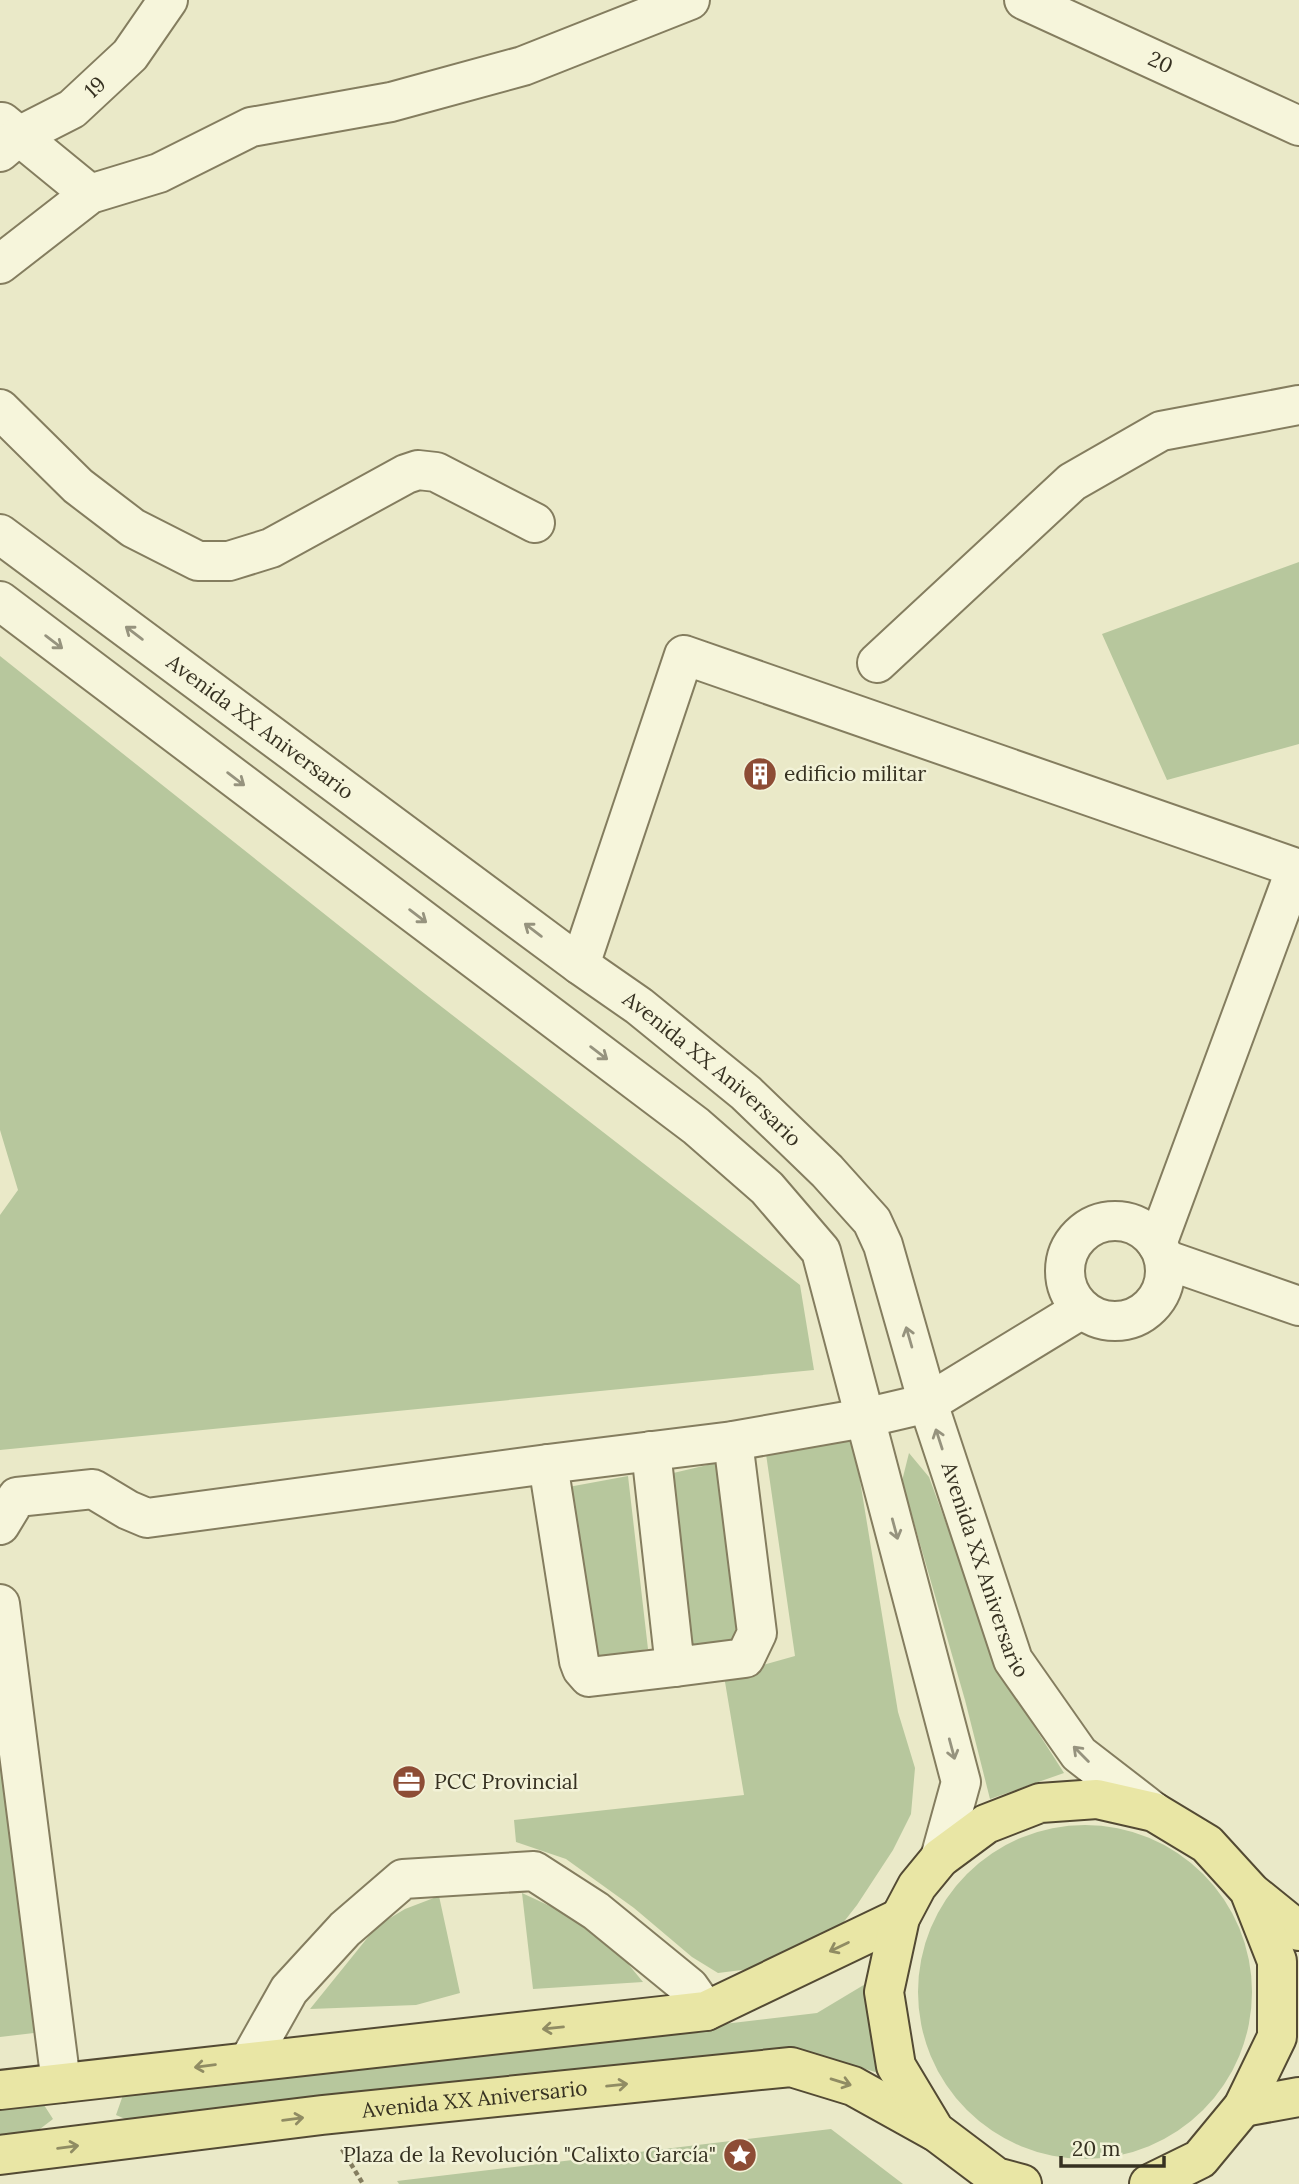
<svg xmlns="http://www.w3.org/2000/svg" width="1299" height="2184" viewBox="0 0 1299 2184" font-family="Lora,serif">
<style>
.green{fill:#b7c79d}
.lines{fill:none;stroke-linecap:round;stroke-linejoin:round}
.minor-casing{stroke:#847d5f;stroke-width:42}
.major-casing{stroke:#534a33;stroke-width:42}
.path{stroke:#847d5f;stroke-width:4.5;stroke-dasharray:5 3.5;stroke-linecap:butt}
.minor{stroke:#f6f5db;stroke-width:38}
.major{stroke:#e9e6a5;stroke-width:38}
.oneway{stroke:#96937e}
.oneway2{stroke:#908c63}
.labels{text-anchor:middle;stroke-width:5;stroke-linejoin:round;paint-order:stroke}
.street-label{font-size:21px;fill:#363121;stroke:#f2f2d7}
.poi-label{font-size:21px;fill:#363121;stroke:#f2f2d7;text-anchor:start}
</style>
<rect width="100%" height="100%" fill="#eae9c8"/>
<path class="green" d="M 1299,562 L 1299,744 L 1167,780 L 1102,634 Z
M 0,656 L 420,990 L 800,1285 L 814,1370 L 0,1450 L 0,1215 L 18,1190 L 0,1130 Z
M 853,1438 L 898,1712 L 915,1768 L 911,1814 L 893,1850 L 857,1905 L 828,1942 L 767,1967 L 718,1973 L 692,1957 L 634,1908 L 566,1859 L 516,1842 L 514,1820 L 744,1795 L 724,1676 L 795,1656 L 766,1454 Z
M 909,1453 L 929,1477 L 1002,1676 L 1064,1773 L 990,1799 L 965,1700 L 902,1481 Z
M 716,1463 L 739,1642 L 689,1647 L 669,1474 Z
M 628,1476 L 648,1649 L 590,1661 L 563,1488 Z
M 0,1693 L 34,2033 L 0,2037 Z
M918 1992a167 167 0 1 1 334 0a167 167 0 1 1-334 0Z
M 522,1893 L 582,1921 L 624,1959 L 643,1982 L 533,1989 Z
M 439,1896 L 460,1993 L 416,2005 L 310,2009 L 377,1926 L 405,1909 Z
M 867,1983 L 891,2077 L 814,2053 L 132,2122 L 116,2115 L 123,2095 L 817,2013 Z
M 44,2105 L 53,2119 L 36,2132 L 0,2137 L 0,2110 Z
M 831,2129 L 903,2184 L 399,2184 L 397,2181 Z"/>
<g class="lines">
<g class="minor-casing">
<g id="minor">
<path id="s1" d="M 1024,0 L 1299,126"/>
<path d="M 2,122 L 90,194"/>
<path id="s2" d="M 0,152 L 19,136 L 72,109 L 130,55 L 168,0"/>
<path d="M 0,264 L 90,194 L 159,173 L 251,127 L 391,102 L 523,66 L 690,0"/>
<path d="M 0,409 L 78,486 L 133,528 L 198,561 L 229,561 L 271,548 L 406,474 L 418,470 L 436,472 L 535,523"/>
<path id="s3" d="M 0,534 L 580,965 L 639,1006 L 746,1093 L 827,1171 L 872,1221 L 883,1245 L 928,1403 L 1013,1660 L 1079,1754 L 1154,1812"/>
<path d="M 0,601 L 696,1126 L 767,1188 L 821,1251 L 961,1782 L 940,1858"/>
<path d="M 877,663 L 1072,482 L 1161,431 L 1299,405"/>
<path d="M 580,965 L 684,655 L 1299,869"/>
<circle cx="1115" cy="1271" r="50"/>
<path d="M 1157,1244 L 1296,868"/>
<path d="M 1164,1259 L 1299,1306"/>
<path d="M 651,1451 L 675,1667 L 745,1658 L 757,1633 L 733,1441"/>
<path d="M 548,1464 L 579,1661 L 582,1669 L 589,1677 L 675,1667"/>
<path d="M 0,1525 L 17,1497 L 93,1489 L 128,1510 L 147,1518 L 548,1464 L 733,1441 L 864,1418 L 928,1403 L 1082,1309"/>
<path d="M 0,1604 L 61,2083"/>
<path d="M 249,2061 L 289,1990 L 345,1929 L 403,1879 L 534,1871 L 596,1911 L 689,1987 L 706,2011"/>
</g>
</g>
<g class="major-casing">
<g id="major">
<path d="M 1252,1893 L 1299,1931"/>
<path d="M 0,2090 L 706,2011 L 900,1918"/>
<path d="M 1243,2107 L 1299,2097"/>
<path id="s4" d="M 0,2155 L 322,2115 L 791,2067 L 853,2086 L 934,2131"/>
<path d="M 1022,2184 L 996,2177 L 935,2131 L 896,2066 L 884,1992 L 900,1918 L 917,1886 L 940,1858 L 986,1824 L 1040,1803 L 1097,1799 L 1154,1812 L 1207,1844 L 1249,1890 L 1277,1961 L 1277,2037 L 1243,2107 L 1200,2159 L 1149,2184"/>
</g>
</g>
<path class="path" d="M 342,2149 L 363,2184"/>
<use href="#minor" class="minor"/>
<use href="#major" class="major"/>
</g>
<defs><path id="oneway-shaft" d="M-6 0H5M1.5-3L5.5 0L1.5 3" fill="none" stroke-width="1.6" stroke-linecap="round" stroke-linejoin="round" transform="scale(1.75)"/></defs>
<g class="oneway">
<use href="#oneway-shaft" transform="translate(134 633) rotate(-143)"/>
<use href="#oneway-shaft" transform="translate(54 642) rotate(37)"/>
<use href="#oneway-shaft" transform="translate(236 779) rotate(37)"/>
<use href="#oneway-shaft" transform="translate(418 916) rotate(37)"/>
<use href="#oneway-shaft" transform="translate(533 930) rotate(-143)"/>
<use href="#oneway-shaft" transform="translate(599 1053) rotate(37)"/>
<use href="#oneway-shaft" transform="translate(909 1337) rotate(-106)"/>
<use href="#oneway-shaft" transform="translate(939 1439) rotate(-108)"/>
<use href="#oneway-shaft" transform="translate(895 1529) rotate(75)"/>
<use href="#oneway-shaft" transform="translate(952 1749) rotate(75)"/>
<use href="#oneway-shaft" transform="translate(1081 1754) rotate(-135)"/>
</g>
<g class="oneway2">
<use href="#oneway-shaft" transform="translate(839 1947) rotate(154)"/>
<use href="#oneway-shaft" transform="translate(553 2028) rotate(174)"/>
<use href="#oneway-shaft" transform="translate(205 2066) rotate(173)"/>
<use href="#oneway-shaft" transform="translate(841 2082) rotate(17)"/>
<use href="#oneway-shaft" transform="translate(617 2085) rotate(-6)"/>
<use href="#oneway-shaft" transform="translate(293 2119) rotate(-7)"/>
<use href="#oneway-shaft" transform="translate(68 2147) rotate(-7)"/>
</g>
<defs>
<g id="building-disc" transform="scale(1.75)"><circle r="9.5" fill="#8d4c35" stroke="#f2f2d7"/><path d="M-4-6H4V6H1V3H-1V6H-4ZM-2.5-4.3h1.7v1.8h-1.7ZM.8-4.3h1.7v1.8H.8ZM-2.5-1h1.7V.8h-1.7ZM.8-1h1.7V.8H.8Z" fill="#fff"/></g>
<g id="office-disc" transform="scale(1.75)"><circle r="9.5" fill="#8d4c35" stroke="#f2f2d7"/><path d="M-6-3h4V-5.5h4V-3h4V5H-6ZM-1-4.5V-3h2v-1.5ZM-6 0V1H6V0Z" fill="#fff"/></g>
<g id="sight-disc" transform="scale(1.75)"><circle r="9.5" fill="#8d4c35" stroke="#f2f2d7"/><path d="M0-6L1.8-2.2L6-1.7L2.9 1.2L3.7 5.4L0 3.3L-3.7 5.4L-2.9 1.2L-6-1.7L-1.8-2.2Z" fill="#fff"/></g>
</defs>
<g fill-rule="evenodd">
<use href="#building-disc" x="760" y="774"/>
<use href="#office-disc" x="409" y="1782"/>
<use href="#sight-disc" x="740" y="2155"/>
</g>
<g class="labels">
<g class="street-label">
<text dy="7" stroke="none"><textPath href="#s1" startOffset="150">20</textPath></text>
<text dy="7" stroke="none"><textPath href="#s2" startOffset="116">19</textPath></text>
<text dy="7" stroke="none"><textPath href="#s3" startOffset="324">Avenida XX Aniversario</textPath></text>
<text dy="7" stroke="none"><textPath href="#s3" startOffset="891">Avenida XX Aniversario</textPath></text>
<text dy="7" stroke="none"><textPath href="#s3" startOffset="1479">Avenida XX Aniversario</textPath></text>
<text dy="7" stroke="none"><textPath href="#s4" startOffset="478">Avenida XX Aniversario</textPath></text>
</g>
<g class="poi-label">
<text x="784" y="781">edificio militar</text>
<text x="434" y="1789">PCC Provincial</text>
<text x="716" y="2162" text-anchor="end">Plaza de la Revolución "Calixto García"</text>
</g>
</g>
<path d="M1061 2156v10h103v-10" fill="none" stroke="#363121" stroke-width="3.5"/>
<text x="1072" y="2156" font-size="21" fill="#363121" stroke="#f2f2d7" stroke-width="5" paint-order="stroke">20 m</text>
</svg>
